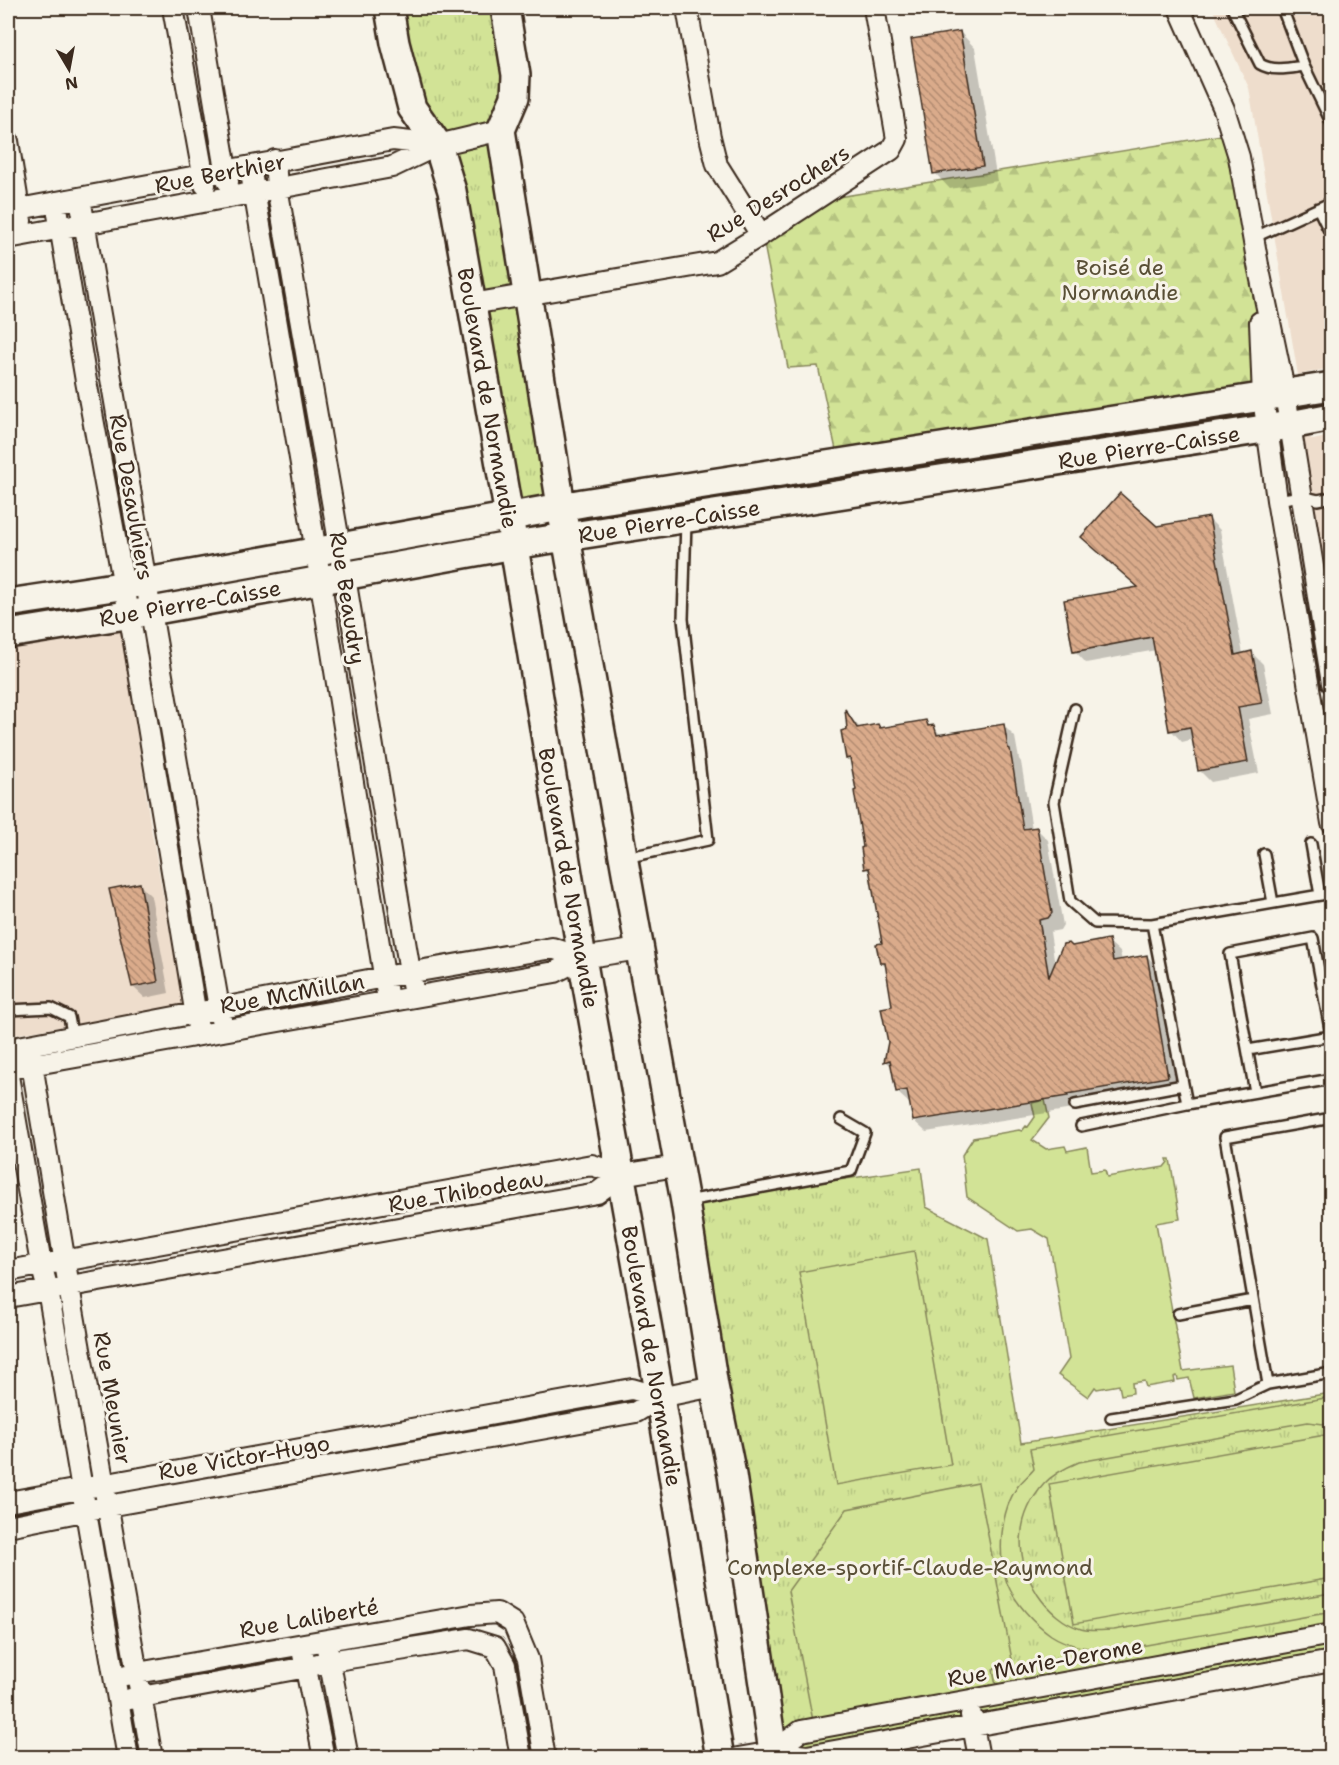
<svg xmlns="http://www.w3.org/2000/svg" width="1339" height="1765" viewBox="0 0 1339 1765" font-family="'Shantell Sans',sans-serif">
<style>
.built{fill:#edc}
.grass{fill:url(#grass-tufts);stroke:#86865a;stroke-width:1.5}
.forest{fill:url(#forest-firs);stroke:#86865a;stroke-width:1.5}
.pitch{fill:#d2e396;stroke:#86865a;stroke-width:1.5}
.shadow{fill:#0003}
.building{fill:url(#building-back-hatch);stroke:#3b2a1e;stroke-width:1.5}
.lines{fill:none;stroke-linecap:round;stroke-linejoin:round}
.lane-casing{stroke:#3b2a1e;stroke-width:14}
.street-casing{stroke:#3b2a1e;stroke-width:24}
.secondary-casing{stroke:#3b2a1e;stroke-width:32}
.lane{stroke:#f7f3e8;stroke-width:9}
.street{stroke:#f7f3e8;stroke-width:20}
.secondary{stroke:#f7f3e8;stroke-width:27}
.labels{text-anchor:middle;stroke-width:6;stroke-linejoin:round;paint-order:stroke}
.street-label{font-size:22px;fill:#3b2a1e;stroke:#f7f3e8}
.park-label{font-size:22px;fill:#594f36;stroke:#f7f3e8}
</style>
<defs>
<pattern id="grass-tufts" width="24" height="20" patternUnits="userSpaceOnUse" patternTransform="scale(1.5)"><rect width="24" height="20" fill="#d2e396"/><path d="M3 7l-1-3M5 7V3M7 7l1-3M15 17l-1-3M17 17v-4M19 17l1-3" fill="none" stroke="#b5c381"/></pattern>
<pattern id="forest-firs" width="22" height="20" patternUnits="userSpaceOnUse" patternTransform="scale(1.5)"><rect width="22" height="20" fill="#d2e396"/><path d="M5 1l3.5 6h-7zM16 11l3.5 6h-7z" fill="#b5c381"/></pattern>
<pattern id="building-back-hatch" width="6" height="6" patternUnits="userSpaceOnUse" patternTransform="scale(1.5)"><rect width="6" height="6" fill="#daab8b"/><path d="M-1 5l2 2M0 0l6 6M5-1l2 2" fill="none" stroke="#b28b71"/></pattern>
</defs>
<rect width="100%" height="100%" fill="#f7f3e8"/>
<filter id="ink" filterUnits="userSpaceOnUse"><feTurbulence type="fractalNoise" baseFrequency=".0167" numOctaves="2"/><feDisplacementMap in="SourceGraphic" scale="12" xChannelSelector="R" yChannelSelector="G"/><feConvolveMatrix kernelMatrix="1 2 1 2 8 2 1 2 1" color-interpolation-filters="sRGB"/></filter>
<g filter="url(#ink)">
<path class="built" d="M 1212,8 L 1331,8 L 1331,368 L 1298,375 L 1249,88 Z
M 1289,425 L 1313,440 L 1331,436 L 1331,555 L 1310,559 Z
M 122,628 L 150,822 L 183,1005 L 8,1036 L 8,645 Z"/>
<path class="grass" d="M 389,8 L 505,8 L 501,131 L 561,506 L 509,516 L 452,191 Z
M 921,1168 L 926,1207 L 988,1239 L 1021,1443 L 1331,1393 L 1331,1652 L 776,1757 L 685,1202 Z"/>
<path class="forest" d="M 1233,133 L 1261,290 L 1264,394 L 836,450 L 818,366 L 788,368 L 763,239 L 826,199 Z"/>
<path class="pitch" d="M 1045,1100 L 1049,1118 L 1032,1140 L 1046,1149 L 1065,1146 L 1067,1151 L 1087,1147 L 1091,1172 L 1105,1170 L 1107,1177 L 1164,1167 L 1168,1162 L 1167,1159 L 1170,1159 L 1180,1219 L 1156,1223 L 1183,1371 L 1230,1365 L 1234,1391 L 1194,1398 L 1189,1378 L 1178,1380 L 1177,1376 L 1174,1377 L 1175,1382 L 1146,1387 L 1144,1381 L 1132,1383 L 1133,1393 L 1121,1395 L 1119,1385 L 1097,1389 L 1095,1387 L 1088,1397 L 1058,1375 L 1069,1359 L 1049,1239 L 1032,1229 L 1018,1231 L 967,1197 L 962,1155 L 973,1138 L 1019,1130 L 1022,1131 L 1026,1126 L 1028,1127 L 1035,1117 L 1032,1103 Z
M 914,1251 L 951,1465 L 836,1485 L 799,1272 Z
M 1331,1397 L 1331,1425 L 1308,1422 L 1079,1462 C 1067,1467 1053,1474 1044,1484 C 1014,1518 1015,1559 1038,1595 C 1048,1610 1064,1624 1081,1629 C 1091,1632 1104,1630 1114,1630 L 1331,1593 L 1331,1612 L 1113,1651 C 1092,1649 1069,1647 1051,1635 C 1034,1623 1015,1603 1007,1583 C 997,1555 1000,1511 1018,1486 C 1023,1480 1029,1475 1034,1469 L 1030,1449 Z
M 1331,1434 L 1331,1578 L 1074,1624 L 1049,1484 Z
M 978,1483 L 1013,1665 L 993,1669 L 996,1685 L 813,1721 L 788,1591 L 847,1509 Z"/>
<path class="shadow" d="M 960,32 L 975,48 L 997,181 L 950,189 L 935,173 Z
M 1208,518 L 1220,530 L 1243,654 L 1252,653 L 1263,664 L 1273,714 L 1248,719 L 1259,773 L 1211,782 L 1200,771 L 1194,739 L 1182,742 L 1171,730 L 1156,650 L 1086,663 L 1075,651 L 1140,588 L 1157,528 Z
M 847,713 L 861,729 L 878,726 L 881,729 L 926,722 L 943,736 L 1003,725 L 1015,737 L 1019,759 L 1021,762 L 1032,829 L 1037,829 L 1048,840 L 1063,925 L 1060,930 L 1050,932 L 1055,965 L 1072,948 L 1108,941 L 1120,952 L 1122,961 L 1147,956 L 1158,968 L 1179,1088 L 1079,1108 L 926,1132 L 914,1121 L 911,1103 L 909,1103 L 897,1092 L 893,1068 L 886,1061 L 893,1007 L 887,968 L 881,963 L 883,944 L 872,874 L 865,868 L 865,848 L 852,762 L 847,758 Z
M 139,884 L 151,896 L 169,993 L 145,998 L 133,987 Z"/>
<path class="building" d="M 960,31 L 983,166 L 933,174 L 911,39 Z
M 1120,493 L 1157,526 L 1209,517 L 1235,655 L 1252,651 L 1262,703 L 1238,707 L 1248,762 L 1198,771 L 1190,727 L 1169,731 L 1152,637 L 1073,652 L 1064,600 L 1138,587 L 1081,537 Z
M 845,709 L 857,728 L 878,724 L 880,728 L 926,720 L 928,726 L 934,725 L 937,735 L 1004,724 L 1008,748 L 1010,749 L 1023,829 L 1037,827 L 1052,913 L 1048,918 L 1039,920 L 1049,977 L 1063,944 L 1069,943 L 1072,946 L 1109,939 L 1113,961 L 1147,955 L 1168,1077 L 1067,1094 L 1068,1096 L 913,1121 L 907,1090 L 896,1092 L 890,1060 L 884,1062 L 888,1042 L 881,1008 L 892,1006 L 885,963 L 880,963 L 876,944 L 882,943 L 869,868 L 864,869 L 861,848 L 863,847 L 854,791 L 856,790 L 850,758 L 846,759 L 841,731 L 847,729 Z
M 140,883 L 158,982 L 132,987 L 109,889 Z"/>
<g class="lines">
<g class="lane-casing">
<path id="lane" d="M 1232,8 L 1260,64 C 1273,72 1290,68 1304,66
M 1282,8 L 1304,66 L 1332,124
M 1318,208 L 1332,237
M 1253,238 L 1332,202
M 1277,500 L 1301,496 L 1318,500 L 1332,497
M 1075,709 L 1054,802 L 1070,901 L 1095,923 L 1152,924 L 1187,1104 L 1332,1079
M 1311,844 L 1320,895
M 1264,854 L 1273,903
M 625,858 L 708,840 L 683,619 L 686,521
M 1152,924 L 1332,893
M 8,1010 L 51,1008 L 69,1017 L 73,1038
M 1248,1050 L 1331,1036
M 1255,1092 L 1230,954 L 1313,938 L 1332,1040
M 1075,1105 L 1183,1085
M 1332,1118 L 1225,1137 L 1268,1384 L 1332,1373
M 1081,1126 L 1187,1104
M 687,1201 L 851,1171 L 865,1133 L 841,1119
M 1178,1314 L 1253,1300
M 1111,1418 L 1236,1399 L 1268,1384"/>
</g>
<g class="street-casing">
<path id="street" d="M 173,8 L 205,185
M 199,8 L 228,182
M 687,8 L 710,137 L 717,165 L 761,235
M 1179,8 L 1224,109 L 1239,157 L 1258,265 L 1285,394 L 1332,683
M 8,141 L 21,221
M 275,160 L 277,187 L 340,547 L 414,996
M 250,167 L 313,534 L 388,1000
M 80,198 L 223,1031
M 56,202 L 86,381 L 131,624 L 199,1034
M 8,211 L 393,140 L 438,145
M 8,238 L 392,167 L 438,145 L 501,130
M 472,304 L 717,262 L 761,235 L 891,150 L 897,139 L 874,8
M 1260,322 L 1263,398 L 1277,500 L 1332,823
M 29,1046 L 69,1287 L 152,1758
M 8,1049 L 384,977 L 552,948 L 582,958
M 8,1069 L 555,972 L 582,958 L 639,949
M 8,1076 L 41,1264 L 48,1290 L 128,1758
M 8,1271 L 592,1165 L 621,1175 L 677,1166
M 8,1297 L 597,1193 L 621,1175
M 8,1502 L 632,1389 L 660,1397
M 8,1526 L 108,1506 L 636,1412 L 660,1397 L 714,1386
M 327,1648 L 348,1758
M 303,1654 L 324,1758
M 126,1675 L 471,1615 L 497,1613 L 513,1623 L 528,1659 L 545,1758
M 130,1699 L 307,1667 L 330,1661 L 469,1639 L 495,1647 L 505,1665 L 521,1758
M 971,1715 L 979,1758
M 773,1752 L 801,1731 L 1332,1634
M 738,1758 L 773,1752 L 807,1756 L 1332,1661"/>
</g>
<g class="secondary-casing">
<path id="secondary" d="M 389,8 L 395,43 L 412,108 L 438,145 L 452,191 L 509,516 L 582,958 L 660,1397 L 720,1758
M 505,8 L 516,75 L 515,97 L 501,130 L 566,537 L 685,1202 L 714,1386 L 732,1475 L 774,1758
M 8,603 L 147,582 L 583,503 L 1332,386
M 8,634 L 151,611 L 514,545 L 1290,425 L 1332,417"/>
</g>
<use href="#lane" class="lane"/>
<use href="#street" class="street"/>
<use href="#secondary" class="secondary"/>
</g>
</g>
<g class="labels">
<g class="street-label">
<text transform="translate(220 173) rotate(-11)" y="8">Rue Berthier</text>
<text transform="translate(778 193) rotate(-32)" y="8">Rue Desrochers</text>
<text transform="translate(488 398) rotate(80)" y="8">Boulevard de Normandie</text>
<text transform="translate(1149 447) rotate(-9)" y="8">Rue Pierre-Caisse</text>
<text transform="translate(132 497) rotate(80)" y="8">Rue Desaulniers</text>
<text transform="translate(669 521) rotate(-9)" y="8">Rue Pierre-Caisse</text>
<text transform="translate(348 598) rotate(81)" y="8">Rue Beaudry</text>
<text transform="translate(190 603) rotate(-10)" y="8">Rue Pierre-Caisse</text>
<text transform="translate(569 878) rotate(80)" y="8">Boulevard de Normandie</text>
<text transform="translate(292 993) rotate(-10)" y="8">Rue McMillan</text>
<text transform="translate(466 1191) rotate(-10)" y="8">Rue Thibodeau</text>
<text transform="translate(652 1356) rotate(80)" y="8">Boulevard de Normandie</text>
<text transform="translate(113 1398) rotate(80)" y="8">Rue Meunier</text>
<text transform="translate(244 1457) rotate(-10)" y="8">Rue Victor-Hugo</text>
<text transform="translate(309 1618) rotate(-10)" y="8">Rue Laliberté</text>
<text transform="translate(1045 1662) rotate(-10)" y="8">Rue Marie-Derome</text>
</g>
<g class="park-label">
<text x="1120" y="275">Boisé de<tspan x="1120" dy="25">Normandie</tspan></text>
<text x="910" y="1575">Complexe-sportif-Claude-Raymond</text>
</g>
</g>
<rect width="1339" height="1765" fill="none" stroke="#f7f3e8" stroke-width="30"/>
<rect x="15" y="15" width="1309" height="1735" fill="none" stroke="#3b2a1e" stroke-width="2" filter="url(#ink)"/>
<g transform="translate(69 69) rotate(170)" stroke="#f7f3e8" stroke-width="4.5" paint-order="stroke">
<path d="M0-4.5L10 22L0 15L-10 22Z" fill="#3b2a1e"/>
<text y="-9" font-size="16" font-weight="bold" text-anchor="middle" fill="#3b2a1e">N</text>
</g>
</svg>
